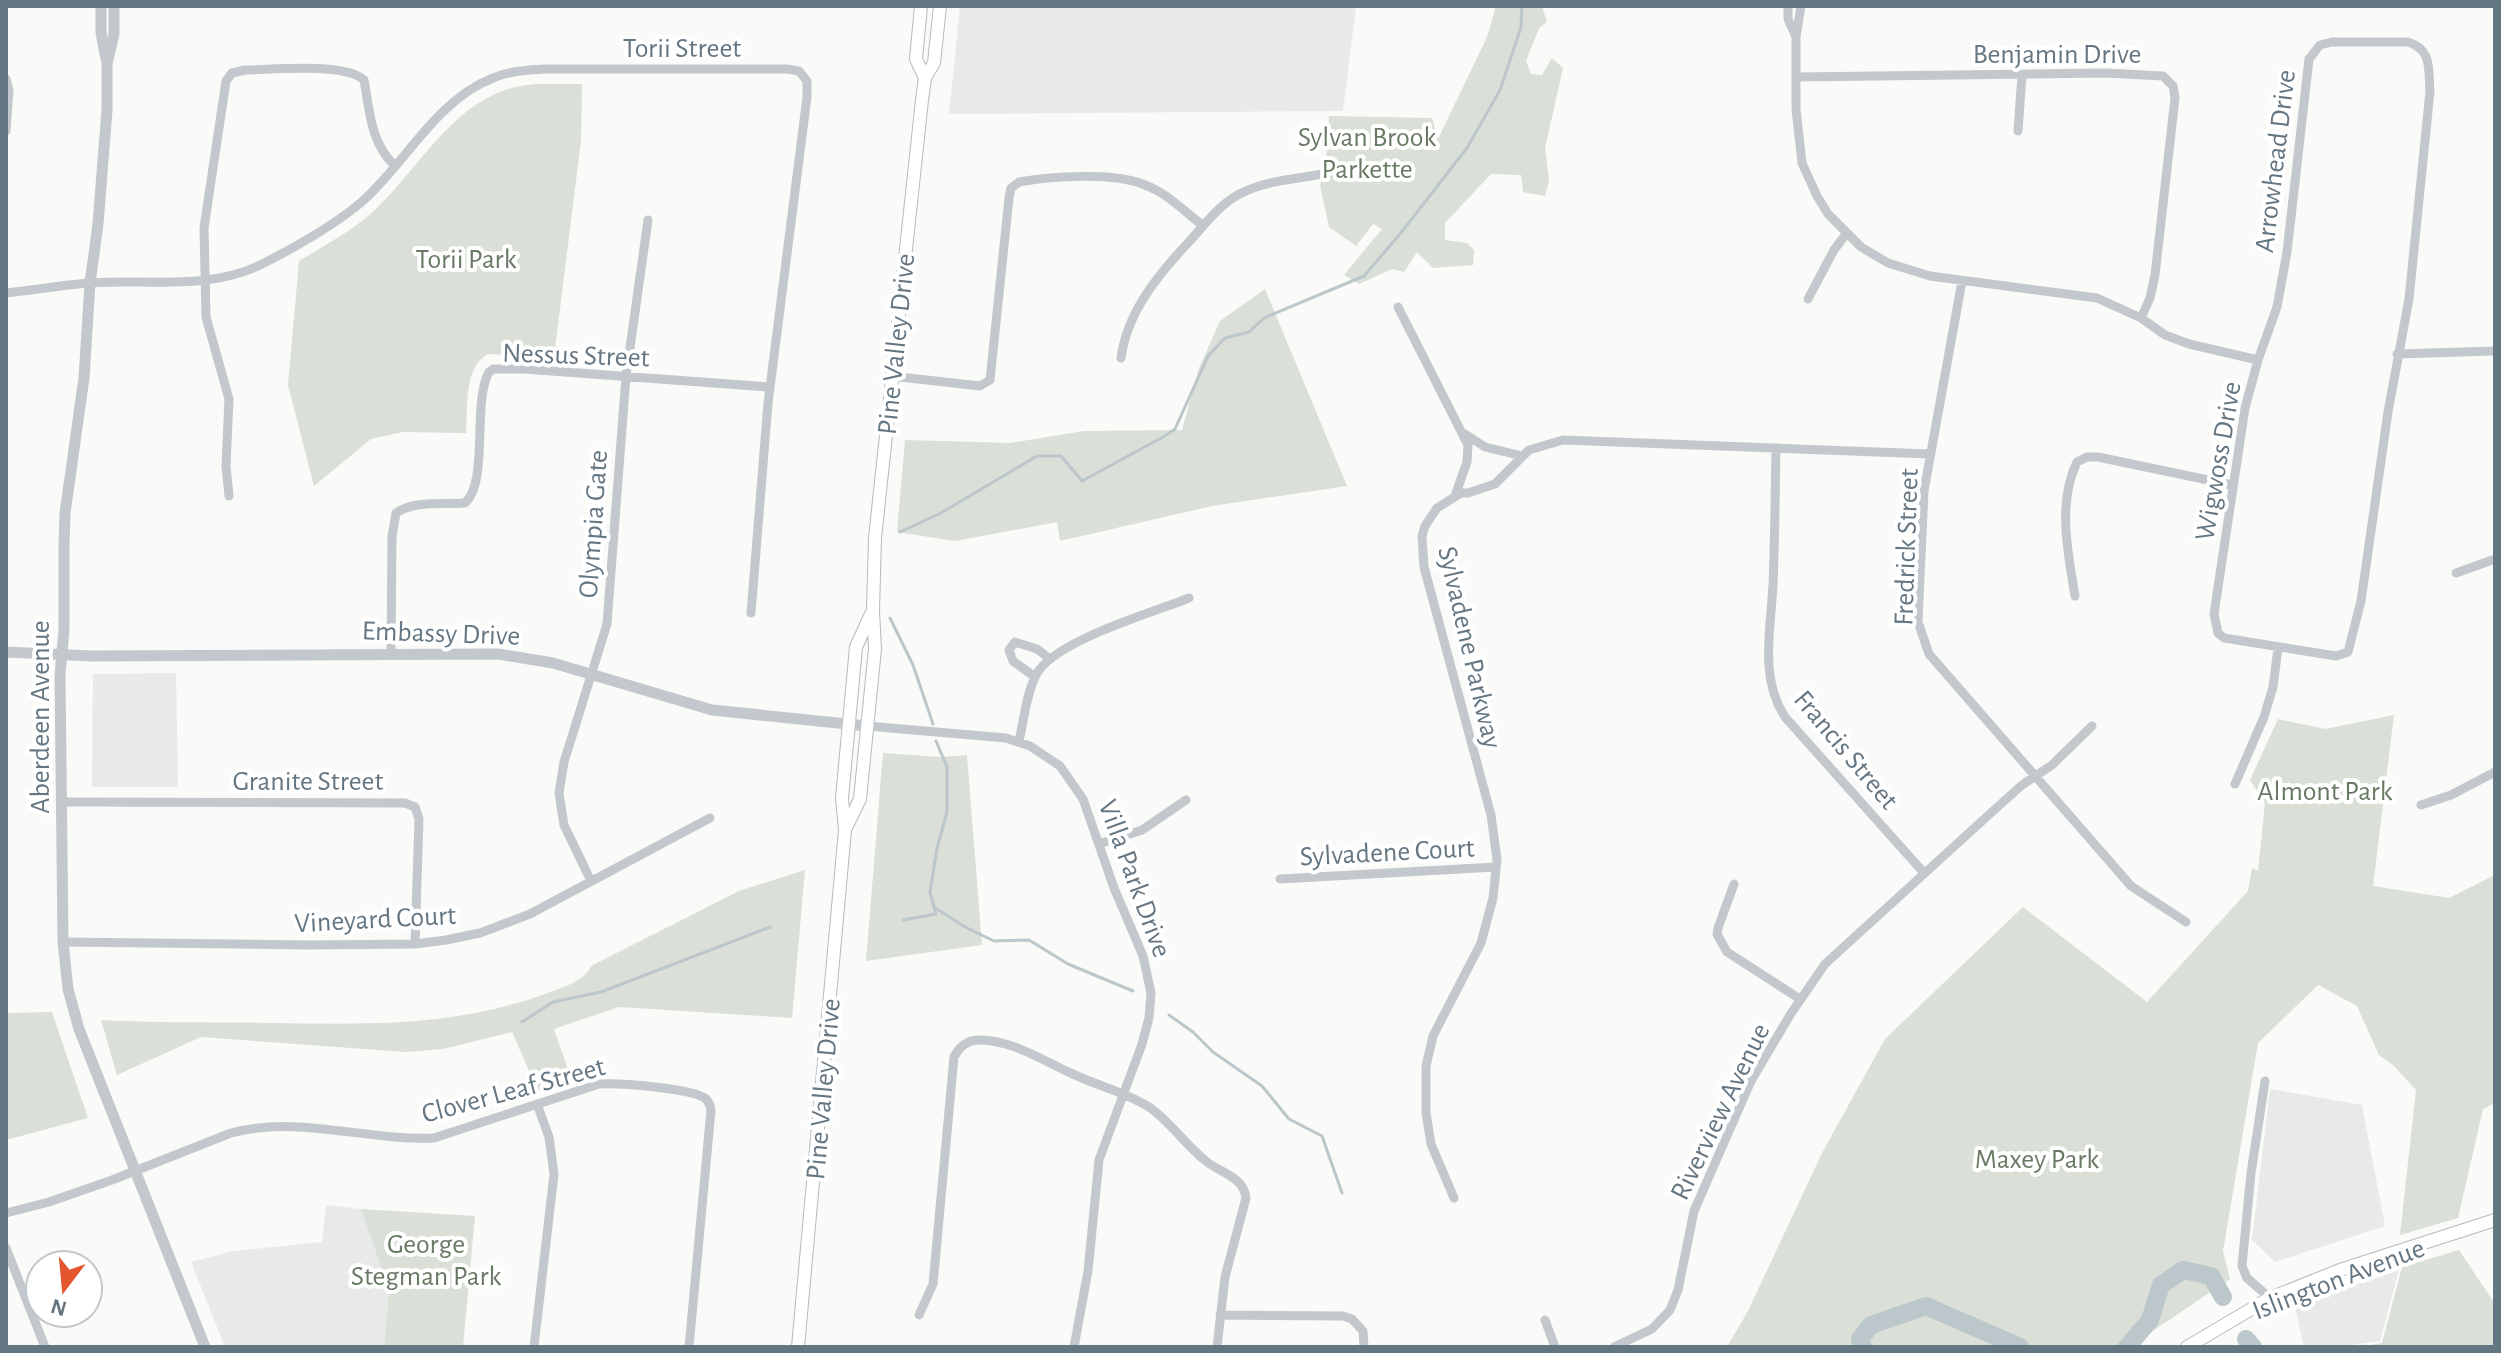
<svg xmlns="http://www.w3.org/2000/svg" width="2501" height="1353" viewBox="0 0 2501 1353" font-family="'Alegreya Sans',sans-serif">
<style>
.built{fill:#e8e9e9}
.green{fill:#dadfd7}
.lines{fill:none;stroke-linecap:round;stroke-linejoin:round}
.stream{stroke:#bbc7cb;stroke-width:3}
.river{stroke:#bbc7cb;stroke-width:18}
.secondary-casing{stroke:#b3babf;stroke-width:14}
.minor{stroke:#c3c8cc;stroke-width:9}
.tertiary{stroke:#c3c8cc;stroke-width:11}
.secondary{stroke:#fff;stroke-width:12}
.labels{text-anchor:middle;stroke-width:8;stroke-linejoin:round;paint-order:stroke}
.street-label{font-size:28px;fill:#657683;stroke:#fff}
.park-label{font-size:28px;fill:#687a64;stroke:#fff}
</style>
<rect width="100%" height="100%" fill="#fafaf8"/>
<path class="built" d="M 960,6 L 1356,6 L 1343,111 L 949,114 Z
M 176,673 L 178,787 L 92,787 L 93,674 Z
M 2270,1089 L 2362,1105 L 2385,1226 L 2275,1262 L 2252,1240 Z
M 326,1205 L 361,1209 L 389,1290 L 384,1347 L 225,1347 L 191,1262 L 233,1251 L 322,1242 Z
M 2399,1270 L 2380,1341 L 2339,1347 L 2304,1347 L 2295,1306 Z"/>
<path class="green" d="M 1496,6 L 1542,6 L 1547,22 L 1539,28 L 1526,61 L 1531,74 L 1542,75 L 1552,58 L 1563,68 L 1545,148 L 1549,181 L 1545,196 L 1523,192 L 1521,175 L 1491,174 L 1445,223 L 1445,240 L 1467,243 L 1474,250 L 1473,265 L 1433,268 L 1417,252 L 1404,272 L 1392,269 L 1359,284 L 1344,275 L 1382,229 L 1373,224 L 1356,246 L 1329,227 L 1320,185 L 1326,162 L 1329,116 L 1432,118 L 1438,139 L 1487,37 Z
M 537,84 L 582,84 L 581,141 L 554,357 L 488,354 C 463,367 468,409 466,433 L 403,432 L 371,439 L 314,486 L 288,385 L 299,261 C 325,245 354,230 376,209 C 426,161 460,88 537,84 Z
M 1265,289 L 1347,486 L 1212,506 L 1060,541 L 1057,522 L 955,541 L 897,532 L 905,440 L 1010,443 L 1084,431 L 1182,430 L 1199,368 L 1220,321 Z
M 2394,715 L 2373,886 L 2449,898 L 2495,875 L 2495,1103 L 2483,1109 L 2458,1218 L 2400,1235 L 2416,1090 L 2393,1065 L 2379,1055 L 2357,1006 L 2318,985 L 2258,1043 L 2223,1251 L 2230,1279 L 2129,1347 L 1727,1347 L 1748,1311 L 1822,1153 L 1885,1039 L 2023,907 L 2147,1002 L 2248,891 L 2252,868 L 2258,871 L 2265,803 L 2250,780 L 2278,719 L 2325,729 Z
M 883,753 L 940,757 L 967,755 L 982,945 L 866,961 Z
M 805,870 L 792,1018 L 619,1007 L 554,1029 L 571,1078 L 538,1091 L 512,1032 L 443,1049 L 406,1052 L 201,1037 L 117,1075 L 101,1020 C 156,1023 211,1022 266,1023 C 366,1024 450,1028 545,994 C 561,988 584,982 591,966 L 739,891 Z
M 52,1012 L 88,1118 L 6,1140 L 6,1013 Z
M 361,1209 L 475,1216 L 463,1347 L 384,1347 L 389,1290 Z
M 2459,1250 L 2495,1304 L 2495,1347 L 2358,1347 L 2382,1343 L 2402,1267 Z"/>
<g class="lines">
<path class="stream" d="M 900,532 L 941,513 L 1037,456 L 1061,456 L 1082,481 L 1165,436 L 1175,429 L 1208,356 L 1225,338 L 1249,332 L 1264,318 L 1364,276 L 1400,234 L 1467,148 L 1500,90 L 1521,27 L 1522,6
M 890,618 L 913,665 L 933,724
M 934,907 L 965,927 L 994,941 L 1029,940 L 1068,964 L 1133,991
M 903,920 L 936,914 L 930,892 L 937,848 L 947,812 L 947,767 L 936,741
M 1169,1015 L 1193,1032 L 1213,1052 L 1262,1086 L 1289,1119 L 1322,1136 L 1342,1193
M 522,1022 L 553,1002 L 601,992 L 770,927"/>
<path class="river" d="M 2246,1339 L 2253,1347
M 1863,1347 L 1860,1339 L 1871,1325 L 1926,1306 L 2020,1347
M 2127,1347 L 2150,1320 L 2161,1285 L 2183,1270 L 2211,1276 L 2223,1297"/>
<g class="secondary-casing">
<path id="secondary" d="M 921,6 L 916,59 L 925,78
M 845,830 L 860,799 L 875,649 L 873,611 L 875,538 L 922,100 L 925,78 L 934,63 L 940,6
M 798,1347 L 845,830 L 842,798 L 856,647 L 871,614
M 2187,1347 L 2270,1298 L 2340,1270 L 2495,1220"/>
</g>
<path class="minor" d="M 1788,6 L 1788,19 L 1796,37
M 1801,6 L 1796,37 L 1796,109 L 1802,163 L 1817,196 L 1828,214 L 1861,247 L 1888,263 L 1930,276 L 2097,298 L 2141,318 L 2165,335 L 2189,344 L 2258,360
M 2332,42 L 2408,42 C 2433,50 2428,70 2430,91 L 2409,299 L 2388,412 L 2361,601 L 2348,652 L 2336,656 L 2224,638 L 2218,633 L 2214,614 L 2245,408 L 2258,360 L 2277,307 L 2287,252 L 2309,59 L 2320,45 Z
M 1797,77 L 2105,73 L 2163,76 L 2173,86 L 2175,98 L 2155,275 L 2150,298 L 2141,318
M 6,79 L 9,90 L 6,131
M 2018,131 L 2022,75
M 1962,281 L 1924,491 L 1918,622 L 1929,654 L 2131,886 L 2186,922
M 6,293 C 34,290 62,285 90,283 C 144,279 208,290 258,266 C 291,250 340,222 366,198 C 408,159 437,100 493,78 C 509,71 528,70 546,69 L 787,69 L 799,71 L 807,81 L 807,97 L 768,403 L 751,613
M 1808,299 L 1834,250 L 1846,234
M 1398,307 L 1468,445 L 1467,462 L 1455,496
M 2397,354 L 2495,351
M 1121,358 C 1127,313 1157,276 1187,244 C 1205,225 1221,201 1246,191 C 1280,176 1318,179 1353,166
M 891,376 L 980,386 L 990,380 L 1009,198 L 1011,188 L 1019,182 C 1053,176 1113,172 1145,185 C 1167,193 1184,211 1202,225
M 1465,434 L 1485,447 L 1518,455 L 1520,459
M 1776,448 C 1775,493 1775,539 1773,584 C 1771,629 1759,677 1785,717 L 1924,873
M 229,496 L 226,466 L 229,399 L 206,317 L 204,228 L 226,81 L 232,73 L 245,70 C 272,70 345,62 364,80 C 370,112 370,142 395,166
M 2456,573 L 2495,559
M 2075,596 C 2068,553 2057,503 2077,462 L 2087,457 L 2098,457 L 2232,485
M 391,653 L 392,536 L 396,513 C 415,500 443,505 465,503 C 489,482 472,402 489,372 L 493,369 L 524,369 L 769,387
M 1035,677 L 1013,661 L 1009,650 L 1015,642 L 1037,649 L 1050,659
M 867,726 L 1006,738 L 1030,746 L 1060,766 L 1083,799 L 1114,888 L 1143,956 L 1151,993 L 1149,1018 L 1142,1044 L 1099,1160 L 1088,1271 L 1074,1347
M 1019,741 C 1024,720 1026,695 1036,675 C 1053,641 1152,613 1189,598
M 2235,784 L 2264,717 L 2273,687 L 2278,648
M 62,802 L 405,803 L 415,807 L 419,819 L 415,944
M 2421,805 L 2451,795 L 2495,772
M 1099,844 L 1142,830 L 1186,800
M 1280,879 L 1496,867
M 591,881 L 564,825 L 559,793 L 564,762 L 607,624 L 626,376 L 648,220
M 1734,884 L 1718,928 L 1717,934 L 1727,952 L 1800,999
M 63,942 L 308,945 L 415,944 L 446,940 L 480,933 L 530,914 L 710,818
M 2265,1081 L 2251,1173 L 2242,1266 L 2247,1278 L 2270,1298
M 1454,1198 L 1431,1144 L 1426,1113 L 1426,1066 L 1433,1036 L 1481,943 L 1493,898 L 1497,859 L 1491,815 L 1424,567 L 1422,536 L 1425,526 L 1437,508 L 1461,493 L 1468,493 L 1495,484 L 1529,450 L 1563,440 L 1930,454
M 6,1213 L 49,1202 L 112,1180 L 231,1133 C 298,1115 366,1141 434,1138 L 599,1084 C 618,1083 693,1088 706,1099 C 710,1103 710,1105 711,1110 L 689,1347
M 6,1248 L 45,1347
M 919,1315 L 933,1284 L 954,1057 C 959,1047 966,1041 977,1040 C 1012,1039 1045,1062 1075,1075 C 1099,1086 1127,1093 1149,1107 C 1171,1122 1186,1146 1207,1162 C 1221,1173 1244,1177 1246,1198 L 1225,1277 L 1217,1347
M 1220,1315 L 1343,1316 L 1352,1319 L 1363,1331 L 1364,1347
M 1545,1320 L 1555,1347
M 534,1347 L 554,1174 L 549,1137 L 537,1104
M 1614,1347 L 1652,1329 L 1670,1310 L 1678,1290 L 1694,1211 L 1751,1081 L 1790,1015 L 1825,964 L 1993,811 L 2022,785 L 2052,765 L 2092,726"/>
<path class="tertiary" d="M 101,6 L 101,32 L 106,59
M 114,6 L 114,34 L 107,64 L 107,110 L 98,224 L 90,283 L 84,378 L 65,513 L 64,543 L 64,630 L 60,675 L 63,942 L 68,989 L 79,1029 L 205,1347
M 6,652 L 91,656 L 498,654 L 553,663 L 712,710 L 867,726"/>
<use href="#secondary" class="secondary"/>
</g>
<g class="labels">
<g class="street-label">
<text x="682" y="57">Torii Street</text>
<text x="2057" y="63">Benjamin Drive</text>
<text transform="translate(2274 161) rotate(-83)" y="10">Arrowhead Drive</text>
<text transform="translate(895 344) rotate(-84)" y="10">Pine Valley Drive</text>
<text transform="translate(576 354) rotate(2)" y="10">Nessus Street</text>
<text transform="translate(2217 461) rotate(-80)" y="10">Wigwoss Drive</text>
<text transform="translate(592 524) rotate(-86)" y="10">Olympia Gate</text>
<text transform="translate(1905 547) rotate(-88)" y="10">Fredrick Street</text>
<text transform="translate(441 632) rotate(2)" y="10">Embassy Drive</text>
<text transform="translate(1471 647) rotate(77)" y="10">Sylvadene Parkway</text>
<text transform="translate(39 717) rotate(-90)" y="10">Aberdeen Avenue</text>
<text transform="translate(1847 749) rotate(50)" y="10">Francis Street</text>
<text x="308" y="790">Granite Street</text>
<text transform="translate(1387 851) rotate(-3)" y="10">Sylvadene Court</text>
<text transform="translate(1136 878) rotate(70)" y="10">Villa Park Drive</text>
<text transform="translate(375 918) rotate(-3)" y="10">Vineyard Court</text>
<text transform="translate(513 1089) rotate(-15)" y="10">Clover Leaf Street</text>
<text transform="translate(822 1089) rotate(-85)" y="10">Pine Valley Drive</text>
<text transform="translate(1719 1111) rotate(-64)" y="10">Riverview Avenue</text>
<text transform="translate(2338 1278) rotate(-21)" y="10">Islington Avenue</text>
</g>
<g class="park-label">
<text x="1367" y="146">Sylvan Brook<tspan x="1367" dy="32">Parkette</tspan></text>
<text x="466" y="268">Torii Park</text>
<text x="2325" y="800">Almont Park</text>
<text x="2037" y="1168">Maxey Park</text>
<text x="426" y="1253">George<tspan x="426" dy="32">Stegman Park</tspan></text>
</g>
</g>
<rect width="2501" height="1353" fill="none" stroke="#657683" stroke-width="16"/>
<g transform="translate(64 1289) rotate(196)"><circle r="38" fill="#ffffff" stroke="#c1c8cd" stroke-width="2"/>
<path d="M0-6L14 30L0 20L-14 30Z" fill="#e4572e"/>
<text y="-12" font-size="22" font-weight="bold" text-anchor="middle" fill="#657683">N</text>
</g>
</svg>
